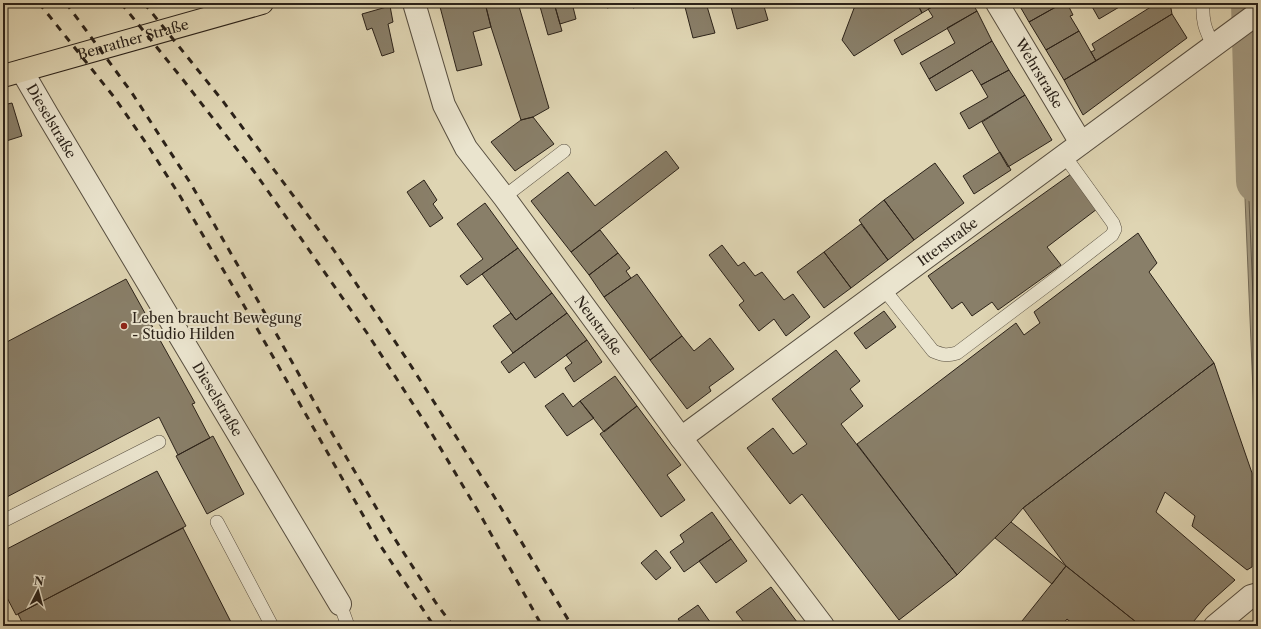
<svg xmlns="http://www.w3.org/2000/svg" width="1261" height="629" viewBox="0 0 1261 629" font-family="'Libre Caslon Text',serif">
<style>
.water{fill:#a2987f;stroke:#726956}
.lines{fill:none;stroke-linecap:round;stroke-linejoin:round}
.shore{stroke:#665d4c;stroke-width:1}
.river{stroke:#a2987f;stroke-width:44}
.building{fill:#897f69;stroke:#2b2219}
.lane-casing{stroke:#584f40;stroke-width:14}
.street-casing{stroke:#584f40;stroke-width:24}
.primary-casing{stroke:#2b2219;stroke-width:24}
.lane{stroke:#eae4ce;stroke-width:13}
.street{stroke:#eae4ce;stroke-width:22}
.primary{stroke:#dfd5b3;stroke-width:22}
.rail{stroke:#2b2219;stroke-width:3;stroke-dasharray:7 7;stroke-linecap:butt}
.poi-dot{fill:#8f2418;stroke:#eae4ce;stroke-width:1.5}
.labels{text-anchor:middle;stroke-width:4;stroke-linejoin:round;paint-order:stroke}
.street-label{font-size:14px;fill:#2b2219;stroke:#eae4ce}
.poi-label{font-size:14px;fill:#2b2219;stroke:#eae4ce;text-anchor:start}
</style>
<rect width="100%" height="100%" fill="#dfd5b3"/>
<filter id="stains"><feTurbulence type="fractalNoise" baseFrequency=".005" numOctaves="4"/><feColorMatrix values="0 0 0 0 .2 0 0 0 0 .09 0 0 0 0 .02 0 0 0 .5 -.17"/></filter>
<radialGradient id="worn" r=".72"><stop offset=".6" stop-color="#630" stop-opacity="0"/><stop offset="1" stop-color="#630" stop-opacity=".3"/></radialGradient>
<path class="water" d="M 1258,40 L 1258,511 L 1239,53 Z"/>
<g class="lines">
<path class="shore" d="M 1258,45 L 1243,56 L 1258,416
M 1258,51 L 1248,59 L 1258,297
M 1258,58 L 1254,62 L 1258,152"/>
<path class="river" d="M 1253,3 L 1258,181"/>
</g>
<path class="building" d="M 439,3 L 485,3 L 491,27 L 473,32 L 482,65 L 457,71 Z
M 485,3 L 518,3 L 549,108 L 533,117 L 521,120 L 491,27 Z
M 539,3 L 554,3 L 562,31 L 548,35 Z
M 554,3 L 572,3 L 576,19 L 560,24 Z
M 606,3 L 622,3 L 622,4 L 607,8 Z
M 632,3 L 650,3 L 633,8 Z
M 684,3 L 706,3 L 715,33 L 693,38 Z
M 730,3 L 763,3 L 768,20 L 737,29 Z
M 856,3 L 917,3 L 922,13 L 854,56 L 842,40 Z
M 917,3 L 939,3 L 922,13 Z
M 939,3 L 972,3 L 977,11 L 902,55 L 894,40 L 933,17 L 928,9 Z
M 1018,3 L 1061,3 L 1061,4 L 1029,22 Z
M 1063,3 L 1067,3 L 1073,15 L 1070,16 L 1079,31 L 1046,50 L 1029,22 Z
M 1090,3 L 1126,3 L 1099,19 Z
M 1157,3 L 1170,3 L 1172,14 L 1096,61 L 1091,52 L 1095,50 L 1092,44 Z
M 390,6 L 393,22 L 388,24 L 394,52 L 382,56 L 372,28 L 367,30 L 362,14 Z
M 977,11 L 992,41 L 929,79 L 920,63 L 955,43 L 947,28 Z
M 1172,14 L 1187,38 L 1083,115 L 1064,80 Z
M 1079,31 L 1096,61 L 1064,80 L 1046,50 Z
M 992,41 L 1009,70 L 981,85 L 972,70 L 936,91 L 929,79 Z
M 1009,70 L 1025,95 L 969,129 L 960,113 L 988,97 L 981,85 Z
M 1025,95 L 1052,140 L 1008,167 L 982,122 Z
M 12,103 L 22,136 L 3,142 L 3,105 Z
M 533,117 L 554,144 L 515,171 L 491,142 L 521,120 Z
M 666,151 L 679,168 L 571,252 L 531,201 L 568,172 L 595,206 Z
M 1000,152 L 1011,170 L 974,194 L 963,176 Z
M 935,163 L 964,203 L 914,240 L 884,200 Z
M 1071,174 L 1097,209 L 1047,247 L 1061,265 L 998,310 L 992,302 L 972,316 L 962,302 L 952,309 L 928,276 Z
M 424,180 L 437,200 L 433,204 L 443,218 L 430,227 L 407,192 Z
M 884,200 L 914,240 L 888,260 L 859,220 Z
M 485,203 L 518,248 L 467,285 L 460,276 L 483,259 L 457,224 Z
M 861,224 L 888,260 L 851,288 L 824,252 Z
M 600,230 L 618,253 L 589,275 L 571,252 Z
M 1138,233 L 1157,263 L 1149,272 L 1214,363 L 1023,508 L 1011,522 L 957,575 L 857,444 L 1016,323 L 1024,335 L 1040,323 L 1034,312 Z
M 722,245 L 738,266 L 744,262 L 755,276 L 762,272 L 784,300 L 793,294 L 810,317 L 786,336 L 774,319 L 759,331 L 739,305 L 744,301 L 709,255 Z
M 518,248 L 552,293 L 516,320 L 482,274 Z
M 824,252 L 851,288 L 824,308 L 797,272 Z
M 618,253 L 630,268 L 626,271 L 631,278 L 604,297 L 589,275 Z
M 637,274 L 682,336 L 650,360 L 604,297 Z
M 126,279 L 195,403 L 192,404 L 210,438 L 178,455 L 159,417 L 3,499 L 3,344 Z
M 552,293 L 567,313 L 513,353 L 493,326 L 511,313 L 516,320 Z
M 884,311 L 896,327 L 866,349 L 854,333 Z
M 567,313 L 587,340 L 535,378 L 524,362 L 509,373 L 501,362 Z
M 682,336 L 694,351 L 710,338 L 734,369 L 709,387 L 711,391 L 687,409 L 650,360 Z
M 587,340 L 602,362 L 574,382 L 565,368 L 572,363 L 566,355 Z
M 836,350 L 860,381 L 850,389 L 863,406 L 841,424 L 957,575 L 899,620 L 802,494 L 790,504 L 747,448 L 773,428 L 793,454 L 807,444 L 772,399 Z
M 1214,363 L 1252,473 L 1252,567 L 1247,570 L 1192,526 L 1195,516 L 1165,492 L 1156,512 L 1235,580 L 1206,606 L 1190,626 L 1141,626 L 1066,566 L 1023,508 Z
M 615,376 L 637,406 L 604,432 L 580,401 Z
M 563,393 L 573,407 L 580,401 L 594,418 L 567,436 L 545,406 Z
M 637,406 L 681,465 L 667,475 L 685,500 L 661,517 L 600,434 Z
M 213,436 L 244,494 L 207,514 L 176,456 Z
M 157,471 L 186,526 L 16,615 L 3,590 L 3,551 Z
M 712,512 L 731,539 L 684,572 L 670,552 L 684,542 L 680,535 Z
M 1011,522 L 1066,566 L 1052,584 L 995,538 Z
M 183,528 L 233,626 L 24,626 L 18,614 Z
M 731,539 L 747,561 L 716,583 L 699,561 Z
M 656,550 L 671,568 L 656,580 L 641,563 Z
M 1066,566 L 1141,626 L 1075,626 L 1067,619 L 1061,626 L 1018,626 Z
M 771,587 L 800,626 L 747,626 L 736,612 Z
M 698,605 L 713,626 L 683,626 L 678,619 Z
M 3,613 L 10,626 L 3,626 Z"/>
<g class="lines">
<g class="lane-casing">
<path id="lane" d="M 1203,3 C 1202,21 1205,29 1213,45
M 504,197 L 564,151
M 883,288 L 933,351 C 942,355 947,356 957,353 L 1058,277 L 1112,235 L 1115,229 L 1113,223 L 1064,155
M 3,521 L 159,442
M 217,522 L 272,626
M 340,604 L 348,626"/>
</g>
<g class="street-casing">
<g id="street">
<path id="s1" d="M 414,3 L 444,105 L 466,148 L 504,197 L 681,438 L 823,626"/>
<path id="s2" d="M 997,3 L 1081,143"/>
<path id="s3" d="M 22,71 L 47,114 L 340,604"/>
<path id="s4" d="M 681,438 L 1258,13"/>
<path d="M 1215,626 L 1251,596 L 1258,594"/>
</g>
</g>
<g class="primary-casing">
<g id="primary">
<path id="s5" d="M 3,76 L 262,3"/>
</g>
</g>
<use href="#lane" class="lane"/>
<use href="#street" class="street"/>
<use href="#primary" class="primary"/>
<path class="rail" d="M 39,3 L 114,97 L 148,146 L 180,196 L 238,295 L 380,545 L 434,626
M 66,3 L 132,93 L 191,184 L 248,283 L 326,423 L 393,536 L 436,603 L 453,626
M 121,3 L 184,81 L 256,174 L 367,333 L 426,424 L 481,516 L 542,626
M 144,3 L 222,100 L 333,249 L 406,358 L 492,493 L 572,626"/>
</g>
<circle class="poi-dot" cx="124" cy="326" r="4"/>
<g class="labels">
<g class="street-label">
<text dy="5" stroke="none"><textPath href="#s5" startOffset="135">Benrather Straße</textPath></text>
<text dy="5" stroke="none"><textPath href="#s2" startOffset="82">Wehrstraße</textPath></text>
<text dy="5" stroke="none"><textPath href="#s3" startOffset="58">Dieselstraße</textPath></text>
<text dy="5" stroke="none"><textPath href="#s4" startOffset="331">Itterstraße</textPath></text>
<text dy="5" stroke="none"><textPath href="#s1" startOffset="376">Neustraße</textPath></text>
<text dy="5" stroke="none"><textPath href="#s3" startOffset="382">Dieselstraße</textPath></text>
</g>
<g class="poi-label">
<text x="132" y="323">Leben braucht Bewegung<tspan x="132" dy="16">- Studio Hilden</tspan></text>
</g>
</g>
<rect width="1261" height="629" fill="none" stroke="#dfd5b3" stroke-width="16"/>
<rect x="4" y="4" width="1253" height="621" fill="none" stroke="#2b2219" stroke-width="2"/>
<rect x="8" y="8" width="1245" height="613" fill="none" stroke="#2b2219"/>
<g transform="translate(38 591) rotate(6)" stroke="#eae4ce" stroke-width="3" paint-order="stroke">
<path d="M0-3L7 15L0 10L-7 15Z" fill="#2b2219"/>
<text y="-6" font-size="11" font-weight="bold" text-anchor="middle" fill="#2b2219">N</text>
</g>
<rect width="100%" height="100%" filter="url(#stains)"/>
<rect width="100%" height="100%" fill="url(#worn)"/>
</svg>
